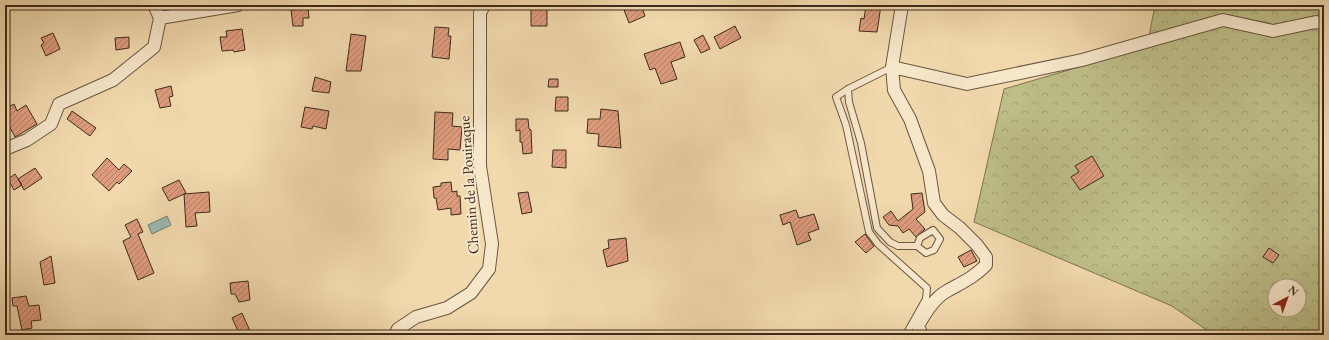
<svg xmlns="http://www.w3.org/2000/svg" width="1329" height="340" viewBox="0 0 1329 340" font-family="'EB Garamond',serif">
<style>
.forest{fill:url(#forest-crowns);stroke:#7d7452;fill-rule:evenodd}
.water{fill:#9bb9af;stroke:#758074}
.building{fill:url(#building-hatch);stroke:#3d2a1c}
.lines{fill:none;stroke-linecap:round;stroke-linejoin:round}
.service-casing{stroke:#6a5640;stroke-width:8}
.minor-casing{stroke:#6a5640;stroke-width:14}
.service{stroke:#f6e6ca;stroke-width:6}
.minor{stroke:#f6e6ca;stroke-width:12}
.labels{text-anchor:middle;stroke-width:4;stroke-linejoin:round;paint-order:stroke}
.street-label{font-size:15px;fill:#3d2a1c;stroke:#f6e6ca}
</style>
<defs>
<pattern id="forest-crowns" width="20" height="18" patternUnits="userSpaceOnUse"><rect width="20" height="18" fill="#bdbe88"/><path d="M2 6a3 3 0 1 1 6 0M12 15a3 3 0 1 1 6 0" fill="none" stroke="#a3a375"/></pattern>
<pattern id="building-hatch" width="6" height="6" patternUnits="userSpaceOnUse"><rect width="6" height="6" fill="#de9c7e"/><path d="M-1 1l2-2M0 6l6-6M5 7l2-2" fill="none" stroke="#b57f66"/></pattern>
</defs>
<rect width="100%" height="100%" fill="#f1d9ad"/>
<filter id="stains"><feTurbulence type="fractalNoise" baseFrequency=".005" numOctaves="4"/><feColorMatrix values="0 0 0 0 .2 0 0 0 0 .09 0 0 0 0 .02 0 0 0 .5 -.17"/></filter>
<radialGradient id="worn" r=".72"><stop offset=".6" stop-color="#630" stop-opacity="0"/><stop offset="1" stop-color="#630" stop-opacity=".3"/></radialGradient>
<path class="forest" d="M 1155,5 L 1324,5 L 1324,335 L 1214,335 L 1172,306 L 974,222 L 1004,89 L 1147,47 ZM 1275,286 L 1299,286 L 1299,310 L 1275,310 Z"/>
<path class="water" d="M 167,216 L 171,225 L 152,234 L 148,225 Z"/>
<path class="building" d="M 531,5 L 547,5 L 547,26 L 531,26 Z
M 638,5 L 641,5 L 645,16 L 629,23 L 624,10 Z
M 866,5 L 881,5 L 877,32 L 859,31 L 861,18 L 864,19 Z
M 308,8 L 309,18 L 303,18 L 303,26 L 293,26 L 291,10 Z
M 735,26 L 741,38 L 720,49 L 714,37 Z
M 435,27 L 449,28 L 448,36 L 451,36 L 449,59 L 432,57 Z
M 242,29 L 245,50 L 234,52 L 233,50 L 222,51 L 220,37 L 227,37 L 226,31 Z
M 53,33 L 60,49 L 46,56 L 41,45 L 44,43 L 41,38 Z
M 351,34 L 366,36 L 361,71 L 346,71 Z
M 703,35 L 710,49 L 701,53 L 694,40 Z
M 129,37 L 129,48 L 116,50 L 115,38 Z
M 680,42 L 685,57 L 671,62 L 677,79 L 661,84 L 655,68 L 650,70 L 644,54 Z
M 315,77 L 331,82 L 329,93 L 312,91 Z
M 549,79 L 558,79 L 558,87 L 548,87 Z
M 171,86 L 173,96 L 169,97 L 171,106 L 160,108 L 155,90 Z
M 556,97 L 568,97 L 568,111 L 555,111 Z
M 14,104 L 17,111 L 26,105 L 37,124 L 15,137 L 5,118 L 5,109 Z
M 305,107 L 329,111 L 326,129 L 313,126 L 312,129 L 301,127 Z
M 601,109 L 618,111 L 621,148 L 598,146 L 599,134 L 587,133 L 588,119 L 600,119 Z
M 72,111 L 96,128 L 90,136 L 67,119 Z
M 435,112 L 453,113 L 452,126 L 462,127 L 460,150 L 448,149 L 448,160 L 433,159 Z
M 516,119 L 528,119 L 529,129 L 531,130 L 532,153 L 523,154 L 522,142 L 520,142 L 520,130 L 516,131 Z
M 553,150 L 566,150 L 566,168 L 552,167 Z
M 1092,156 L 1104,176 L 1080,190 L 1071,177 L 1079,172 L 1075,166 Z
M 107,158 L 119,170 L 124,164 L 132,171 L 119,184 L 117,182 L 109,191 L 92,175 Z
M 35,168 L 42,178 L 24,190 L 18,179 Z
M 15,174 L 22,185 L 14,190 L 8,179 Z
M 179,180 L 186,193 L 184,194 L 209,192 L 210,212 L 195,213 L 197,226 L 186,227 L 184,194 L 169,201 L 162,188 Z
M 451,182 L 452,192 L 457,191 L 457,196 L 460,196 L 461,214 L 451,215 L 451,208 L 438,210 L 436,198 L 434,198 L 433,187 L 441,186 L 441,183 Z
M 528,192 L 532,212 L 522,214 L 518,193 Z
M 922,193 L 925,212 L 916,219 L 925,229 L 916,237 L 909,229 L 903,233 L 898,226 L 889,225 L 883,217 L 891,211 L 898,221 L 913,209 L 911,194 Z
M 796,210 L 799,218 L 814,214 L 819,229 L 808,233 L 811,240 L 797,245 L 790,222 L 783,225 L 780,215 Z
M 137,219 L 143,232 L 138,234 L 154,273 L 138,280 L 123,241 L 131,237 L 125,225 Z
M 865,234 L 874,246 L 866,253 L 855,242 Z
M 626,238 L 628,261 L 607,267 L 603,250 L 609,248 L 608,240 Z
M 1269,248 L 1279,255 L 1273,263 L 1263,257 Z
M 971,250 L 977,261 L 964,267 L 958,257 Z
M 51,256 L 55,283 L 44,285 L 40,262 Z
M 248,281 L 250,300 L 239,302 L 235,294 L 231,294 L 230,283 Z
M 26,296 L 29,306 L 39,305 L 41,320 L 31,321 L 32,328 L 22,330 L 17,306 L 13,306 L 12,298 Z
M 242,313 L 250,331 L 240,335 L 232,318 Z"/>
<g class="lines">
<g class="service-casing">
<path id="service" d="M 892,67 L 848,89 L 836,97 L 846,125 L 869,232 L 878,244 L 927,288 L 926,299 L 908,331 L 908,335
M 848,89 L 849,102 L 861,143 L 877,228 L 890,242 L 898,246 L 917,246 L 926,253 L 934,250 L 940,239 L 933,230 L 920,238 L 917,246"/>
</g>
<g class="minor-casing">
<path id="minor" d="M 154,5 L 160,18 L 238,5
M 902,5 L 892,67 L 967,84 L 1082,60 L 1223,20 L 1273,31 L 1316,22 L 1324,24
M 892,67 L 894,90 L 910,119 L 929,171 L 934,203 L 943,215 L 960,228 L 977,245 L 986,257 L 986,265 C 973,278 963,282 947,291 C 934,298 925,313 918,326 L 922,335
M 5,149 L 27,140 L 51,124 L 59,104 L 113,80 L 154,47 L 160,18
M 395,335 L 398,329 L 416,317 L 447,308 L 471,293 L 489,269 L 492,244 L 480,166 L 480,13 L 484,5"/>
</g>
<use href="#service" class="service"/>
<use href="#minor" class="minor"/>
</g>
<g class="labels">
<g class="street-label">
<text transform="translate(469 185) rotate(-94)" y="5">Chemin de la Pouiraque</text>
</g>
</g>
<rect width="1329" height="340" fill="none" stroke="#f1d9ad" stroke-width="20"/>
<rect x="6" y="6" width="1317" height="328" fill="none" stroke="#3d2a1c" stroke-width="2"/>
<rect x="10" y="10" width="1309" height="320" fill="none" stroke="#3d2a1c"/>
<g transform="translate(1287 298) rotate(41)"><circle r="19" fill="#f6e6ca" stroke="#ac9b84"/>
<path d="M0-3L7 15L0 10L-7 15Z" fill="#8f2418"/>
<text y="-6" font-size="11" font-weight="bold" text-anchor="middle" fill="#3d2a1c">N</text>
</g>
<rect width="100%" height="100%" filter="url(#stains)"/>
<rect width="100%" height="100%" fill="url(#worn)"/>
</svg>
